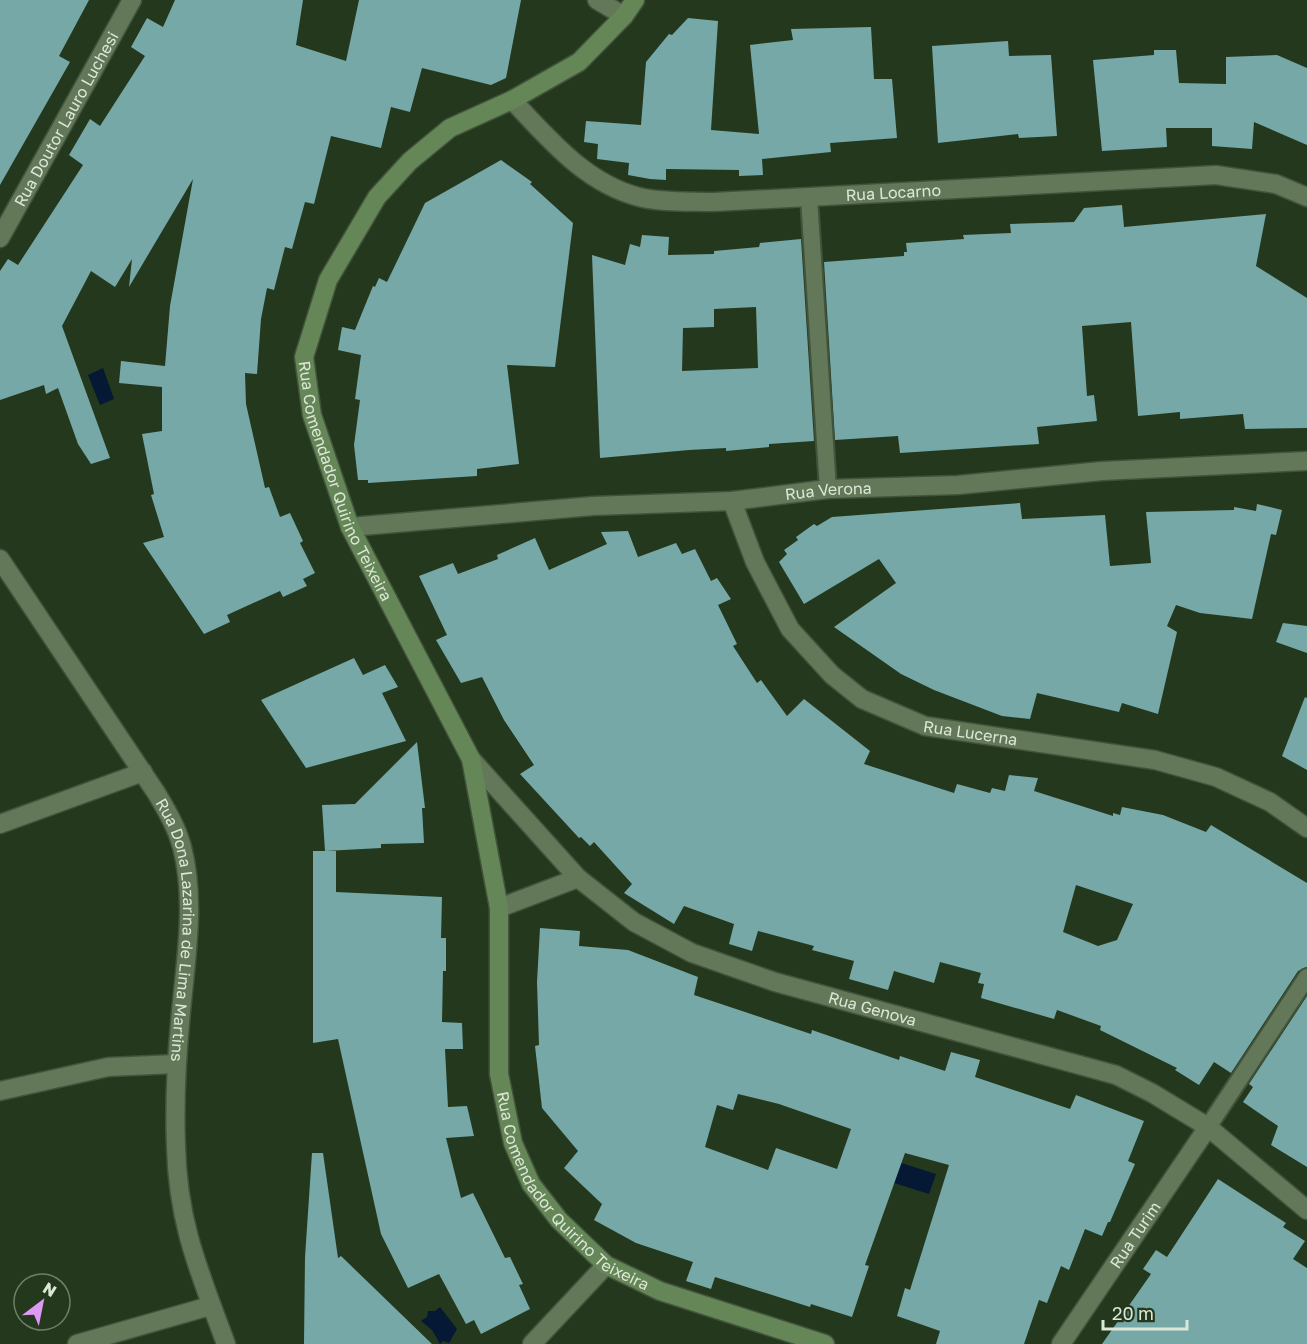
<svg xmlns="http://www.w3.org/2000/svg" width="1307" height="1344" viewBox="0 0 1307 1344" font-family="'Golos Text',sans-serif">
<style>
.water{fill:#051834}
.building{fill:#76a8a8;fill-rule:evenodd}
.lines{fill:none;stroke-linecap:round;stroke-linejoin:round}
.lane-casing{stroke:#42533c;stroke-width:20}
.street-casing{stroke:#42533c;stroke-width:21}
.secondary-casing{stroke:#42533c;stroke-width:21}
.lane{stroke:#627859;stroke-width:16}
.street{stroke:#627859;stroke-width:18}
.secondary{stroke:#658657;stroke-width:18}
.labels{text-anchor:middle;stroke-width:6;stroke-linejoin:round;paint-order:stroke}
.street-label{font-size:16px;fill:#dce8d7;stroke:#24381d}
</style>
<rect width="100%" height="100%" fill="#24381d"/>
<path class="water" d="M 103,368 L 114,399 L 100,405 L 88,375 Z
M 898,1162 L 936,1174 L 929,1194 L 891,1182 Z
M 440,1307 L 457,1329 L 449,1343 L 443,1341 L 440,1344 L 432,1330 L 421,1321 L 427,1317 L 428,1311 L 435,1311 Z"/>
<path class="building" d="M 0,0 L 89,0 L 59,56 L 70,62 L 0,185 Z
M 175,0 L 303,0 L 296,45 L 346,61 L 359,0 L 521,0 L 506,78 L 491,85 L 422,68 L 410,112 L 391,107 L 381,148 L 331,136 L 314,204 L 305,202 L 292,249 L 285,247 L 274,290 L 267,288 L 261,319 L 257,374 L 245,373 L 246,404 L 265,488 L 269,487 L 280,517 L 290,513 L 303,541 L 300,543 L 315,573 L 303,579 L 307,586 L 283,597 L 280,591 L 227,615 L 230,622 L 204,634 L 143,543 L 164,537 L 151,495 L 154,494 L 142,434 L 162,431 L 162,387 L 119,383 L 121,361 L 165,366 L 170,306 L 193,179 L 129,287 L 132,259 L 115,287 L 91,271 L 62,326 L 110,458 L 91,464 L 78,444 L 58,388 L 46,394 L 44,385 L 0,400 L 0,271 L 8,259 L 18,265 L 83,165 L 69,155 L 90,119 L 100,126 L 145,56 L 131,47 L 147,18 L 163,27 Z
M 688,18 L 718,21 L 711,130 L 759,134 L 750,45 L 793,40 L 791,29 L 871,27 L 874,79 L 892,79 L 897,138 L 830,143 L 831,152 L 762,159 L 763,175 L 739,176 L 739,170 L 666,169 L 666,180 L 650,179 L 628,175 L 629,163 L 597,159 L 598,144 L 584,142 L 586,121 L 641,125 L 646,62 L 669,34 L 672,35 Z
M 1008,41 L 1009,56 L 1051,55 L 1057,136 L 1019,138 L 1018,134 L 938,143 L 932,46 Z
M 1154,50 L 1176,50 L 1179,83 L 1226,84 L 1226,57 L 1277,55 L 1307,68 L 1307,145 L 1254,122 L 1252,149 L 1212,146 L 1212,128 L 1166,128 L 1167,147 L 1102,151 L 1093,60 L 1154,55 Z
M 501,160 L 532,182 L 530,184 L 573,223 L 555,367 L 507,365 L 519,464 L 477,469 L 477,476 L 368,483 L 368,480 L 358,480 L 354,445 L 360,400 L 355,399 L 361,355 L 338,350 L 342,327 L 355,330 L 373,286 L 375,287 L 379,278 L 387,282 L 425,203 Z
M 1122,205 L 1124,227 L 1266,214 L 1256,266 L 1307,298 L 1307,428 L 1245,429 L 1243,414 L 1180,419 L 1180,412 L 1138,416 L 1131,322 L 1082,326 L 1087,396 L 1094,395 L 1097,421 L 1037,427 L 1039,444 L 900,453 L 898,436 L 835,440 L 824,262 L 904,256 L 904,252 L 907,252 L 906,243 L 964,239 L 963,235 L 1011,233 L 1010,224 L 1074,222 L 1084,208 Z
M 642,235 L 669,237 L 668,255 L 714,254 L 714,251 L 759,247 L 760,243 L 801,239 L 814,441 L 769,444 L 769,447 L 726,451 L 726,448 L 689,450 L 600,458 L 592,255 L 625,265 L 630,244 L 640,247 ZM 756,307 L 758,368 L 682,371 L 683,328 L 714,327 L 714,309 Z
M 1020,503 L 1022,519 L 1105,515 L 1110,566 L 1151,563 L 1146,512 L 1234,510 L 1234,507 L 1256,511 L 1257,504 L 1282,510 L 1276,535 L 1271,534 L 1252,619 L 1200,613 L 1176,605 L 1167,626 L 1177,632 L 1158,714 L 1122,703 L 1119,712 L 1037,693 L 1030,719 L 1002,716 L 934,690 L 901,674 L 834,627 L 896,583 L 879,559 L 804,604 L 779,562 L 787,554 L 784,550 L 798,540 L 796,537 L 814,524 L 817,526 L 832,517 Z
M 628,531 L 638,557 L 676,543 L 682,554 L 695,549 L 711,581 L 717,578 L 731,599 L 718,605 L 737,644 L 733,646 L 757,683 L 761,680 L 787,716 L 804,699 L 870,751 L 864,764 L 954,793 L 957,784 L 990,793 L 992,788 L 1005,791 L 1009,775 L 1038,778 L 1034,791 L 1113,816 L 1113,813 L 1120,815 L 1122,807 L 1163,815 L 1206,832 L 1211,825 L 1307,883 L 1307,967 L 1298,971 L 1231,1073 L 1214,1062 L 1199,1085 L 1175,1070 L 1177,1068 L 1100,1030 L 1101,1026 L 1057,1010 L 1054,1019 L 981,998 L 984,984 L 978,983 L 981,973 L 940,962 L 934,983 L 894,971 L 888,990 L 849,979 L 854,961 L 812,950 L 814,946 L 758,931 L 752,951 L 729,944 L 734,924 L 684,906 L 674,924 L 624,893 L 632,884 L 594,842 L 590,846 L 581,837 L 579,838 L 520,774 L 534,765 L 504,720 L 482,677 L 461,683 L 436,640 L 447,635 L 419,576 L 453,563 L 458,574 L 498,559 L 497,555 L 535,538 L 549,570 L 607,544 L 601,532 ZM 1076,885 L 1133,904 L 1117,940 L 1098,946 L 1063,932 Z
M 1283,623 L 1307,626 L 1307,653 L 1276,642 Z
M 354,658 L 363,675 L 385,665 L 398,687 L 382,693 L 406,741 L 306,768 L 261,700 Z
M 1305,697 L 1307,698 L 1307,770 L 1282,756 Z
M 417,742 L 425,808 L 422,808 L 424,843 L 381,844 L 381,848 L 325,851 L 322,805 L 355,804 Z
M 313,851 L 336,851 L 336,892 L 442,897 L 441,938 L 446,938 L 446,971 L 443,971 L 442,1022 L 462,1023 L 463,1049 L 445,1049 L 448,1107 L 467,1106 L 474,1136 L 446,1138 L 461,1198 L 473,1193 L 505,1258 L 510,1257 L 523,1284 L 519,1285 L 530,1309 L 481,1334 L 474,1320 L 466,1324 L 439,1274 L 408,1288 L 381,1234 L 338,1039 L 313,1043 Z
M 540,928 L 580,931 L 579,946 L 628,950 L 698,977 L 694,995 L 811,1034 L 812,1030 L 899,1060 L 900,1056 L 945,1071 L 951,1052 L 980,1060 L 975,1077 L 1070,1109 L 1076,1095 L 1144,1121 L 1128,1161 L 1135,1164 L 1110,1222 L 1108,1222 L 1102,1236 L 1085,1229 L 1069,1270 L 1061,1266 L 1047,1303 L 1039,1300 L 1024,1344 L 936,1344 L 940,1331 L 897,1316 L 905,1288 L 910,1290 L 949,1165 L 905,1153 L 865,1265 L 869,1266 L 852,1317 L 811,1304 L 810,1307 L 715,1277 L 711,1289 L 686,1281 L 693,1262 L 636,1243 L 594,1220 L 602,1204 L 564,1168 L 578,1151 L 542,1108 L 535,1046 L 539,1045 L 537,982 ZM 738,1094 L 779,1104 L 851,1129 L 837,1169 L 776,1148 L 768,1170 L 705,1147 L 717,1105 L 733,1110 Z
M 1307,996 L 1307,1167 L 1271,1145 L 1278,1126 L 1243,1102 L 1253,1087 L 1249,1084 Z
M 312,1153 L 323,1153 L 338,1258 L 341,1256 L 432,1344 L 304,1344 L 305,1257 Z
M 1218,1179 L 1286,1223 L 1283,1227 L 1305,1241 L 1293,1259 L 1307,1268 L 1307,1344 L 1102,1344 L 1151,1274 L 1143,1269 L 1156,1250 L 1167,1257 Z"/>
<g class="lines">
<g class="lane-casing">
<path id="lane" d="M 809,198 L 828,489
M 1208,1127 L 1307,977"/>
</g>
<g class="street-casing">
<g id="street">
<path d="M 597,0 L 624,16"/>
<path id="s1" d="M 512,100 C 549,139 585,183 639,197 C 662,203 690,201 714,202 L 1216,175 L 1276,184 L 1307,197"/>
<path id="s2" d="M 0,238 L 132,0"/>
<path id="s3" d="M 732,501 L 755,562 L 790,629 L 832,675 L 862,699 L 925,726 L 1155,760 L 1216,777 L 1270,802 L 1307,828"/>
<path id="s4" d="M 350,527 L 593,506 L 732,501 L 828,489 L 958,485 L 1102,471 L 1307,461"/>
<path id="s5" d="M 0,559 L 157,794 C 167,811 177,828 182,847 C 195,897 187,951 182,1002 C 177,1050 174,1098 176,1147 C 178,1225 200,1273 226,1344"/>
<path id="s6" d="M 471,759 L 578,878 L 634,922 L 692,953 L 775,982 L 1116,1075 L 1152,1093 L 1208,1127 L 1307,1210"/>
<path d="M 0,824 L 143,772"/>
<path d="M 499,908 L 578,878"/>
<path d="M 0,1091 L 108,1067 L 176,1064"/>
<path d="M 77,1344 L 210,1306"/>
<path d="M 532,1344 L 606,1265"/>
<path id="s7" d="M 1061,1344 L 1208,1127"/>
</g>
</g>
<g class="secondary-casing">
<g id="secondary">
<path id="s8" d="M 635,0 L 624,16 L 579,62 L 512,100 L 450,128 L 410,161 L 377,197 L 328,280 L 304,357 L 312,415 L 350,527 L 471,759 L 499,908 L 499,1074 L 513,1143 L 531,1184 L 559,1220 L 606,1265 L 660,1291 L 825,1344"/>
</g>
</g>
<use href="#lane" class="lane"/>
<use href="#street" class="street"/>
<use href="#secondary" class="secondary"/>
</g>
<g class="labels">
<g class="street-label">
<text dy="6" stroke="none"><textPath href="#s2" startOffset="136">Rua Doutor Lauro Luchesi</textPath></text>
<text dy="6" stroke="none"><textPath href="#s1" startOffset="417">Rua Locarno</textPath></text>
<text dy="6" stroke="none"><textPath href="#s8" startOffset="638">Rua Comendador Quirino Teixeira</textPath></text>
<text dy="6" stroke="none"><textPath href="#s4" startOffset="480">Rua Verona</textPath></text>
<text dy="6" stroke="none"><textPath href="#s3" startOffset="356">Rua Lucerna</textPath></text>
<text dy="6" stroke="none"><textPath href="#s5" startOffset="423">Rua Dona Lazarina de Lima Martins</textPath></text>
<text dy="6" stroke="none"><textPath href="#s6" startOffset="486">Rua Genova</textPath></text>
<text dy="6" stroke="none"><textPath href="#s8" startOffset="1408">Rua Comendador Quirino Teixeira</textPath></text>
<text dy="6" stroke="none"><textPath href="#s7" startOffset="132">Rua Turim</textPath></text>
</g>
</g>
<g transform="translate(42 1302) rotate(32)"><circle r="28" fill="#24381d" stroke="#6e7e67" stroke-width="1.5"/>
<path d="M0-4.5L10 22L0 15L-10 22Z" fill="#dd99f3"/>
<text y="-9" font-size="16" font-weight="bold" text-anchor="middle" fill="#dce8d7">N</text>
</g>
<path d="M1103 1320v9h84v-9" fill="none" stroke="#dce8d7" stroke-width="3"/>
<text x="1112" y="1320" font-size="18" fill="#dce8d7" stroke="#24381d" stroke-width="4.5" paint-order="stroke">20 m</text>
</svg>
